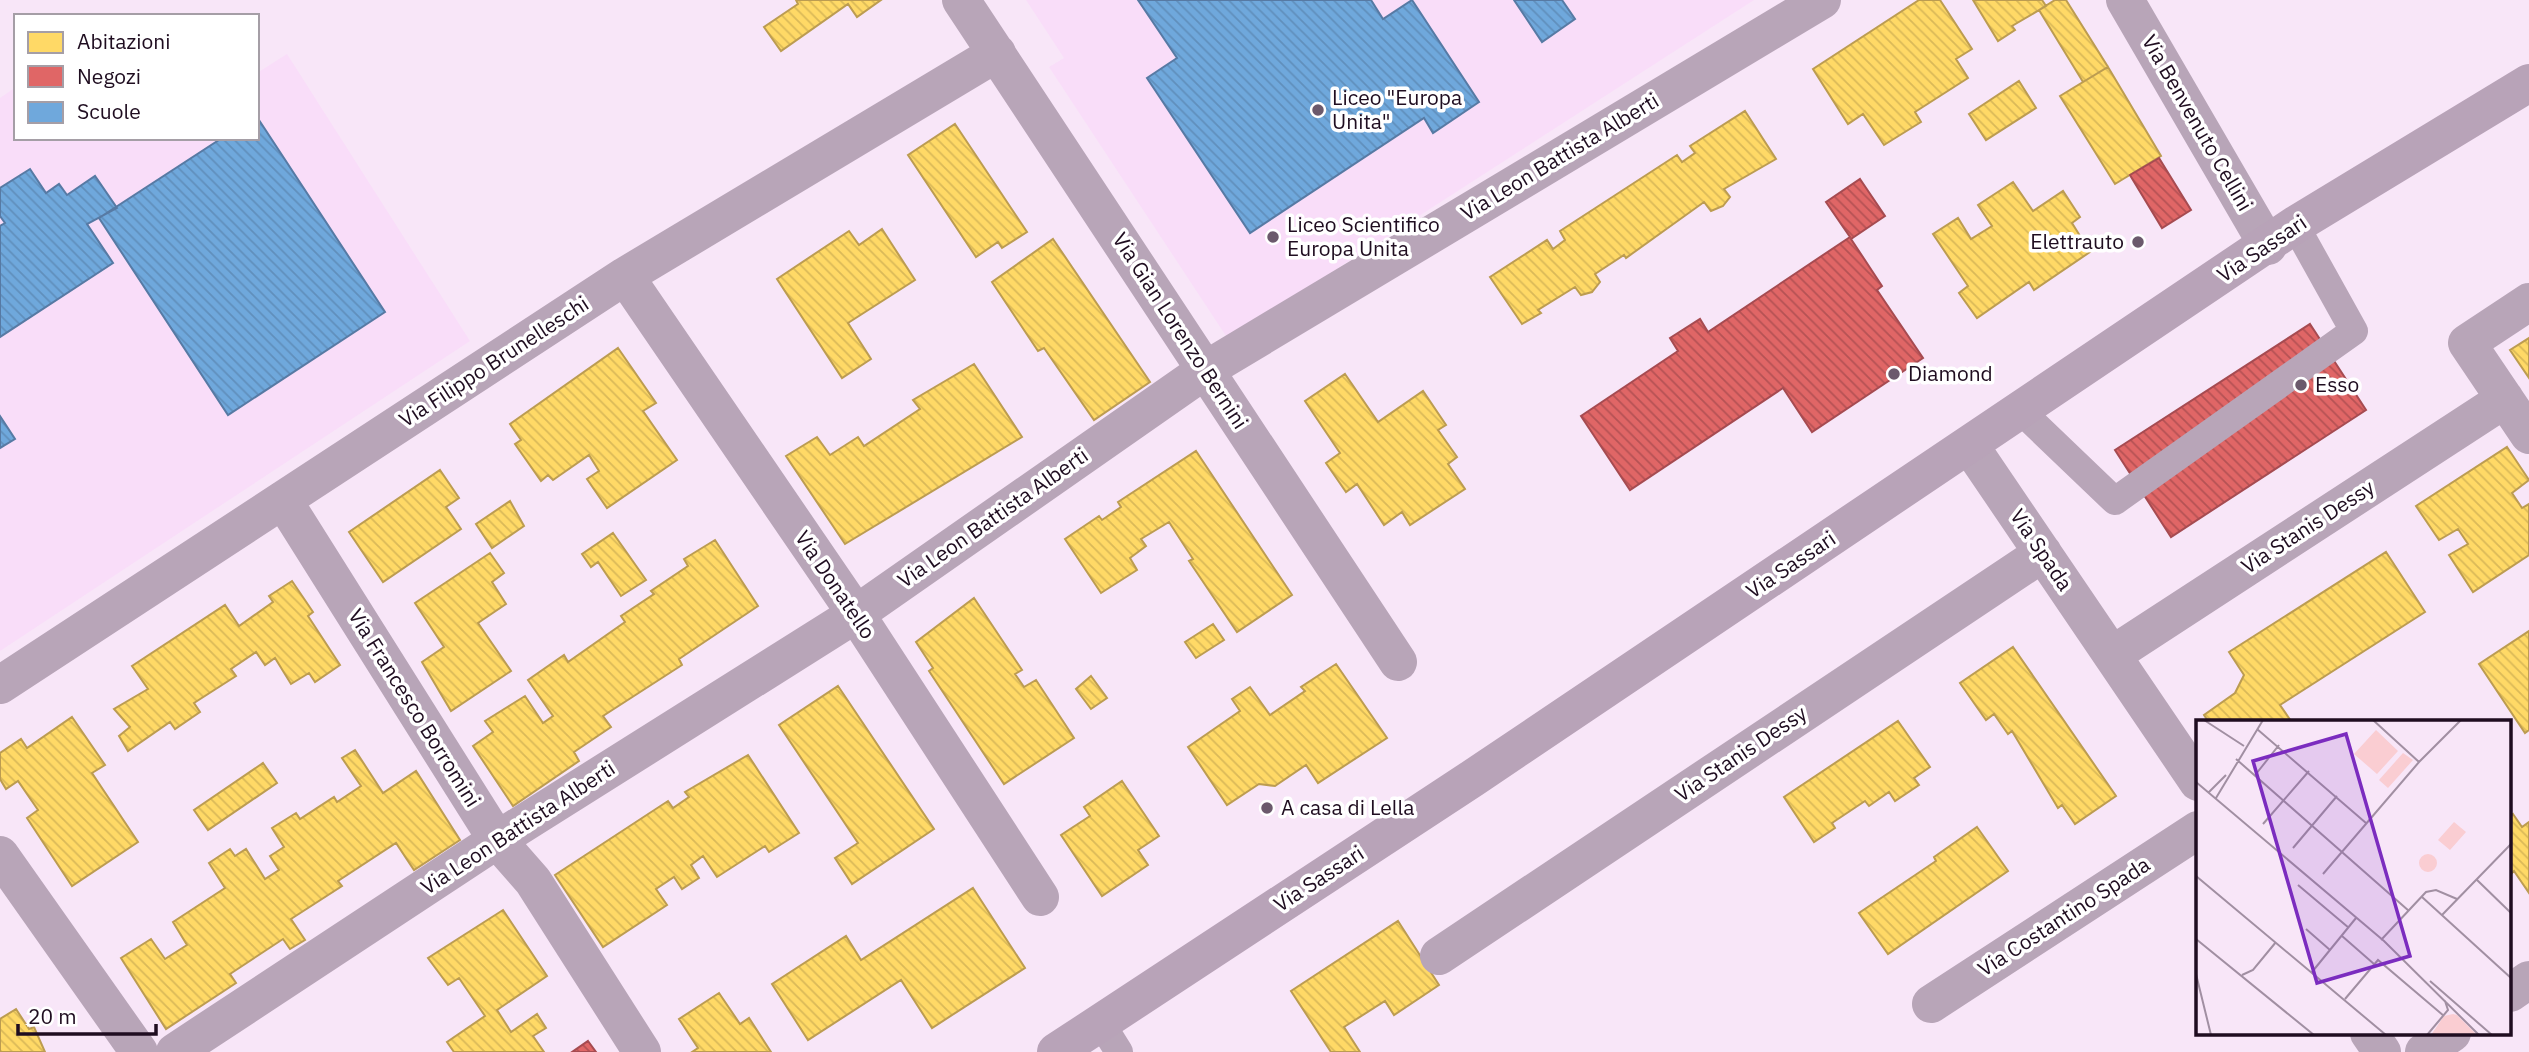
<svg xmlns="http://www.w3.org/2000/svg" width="2529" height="1052" viewBox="0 0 2529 1052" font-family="'IBM Plex Sans',sans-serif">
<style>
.built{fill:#f9ddf9}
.homes{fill:url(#homes-back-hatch);stroke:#bc9c51;stroke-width:2}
.shops{fill:url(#shops-back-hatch);stroke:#a64b51;stroke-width:2}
.schools{fill:url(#schools-back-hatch);stroke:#577aa4;stroke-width:2}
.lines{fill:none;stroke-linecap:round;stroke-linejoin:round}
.lane{stroke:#b8a5b8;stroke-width:28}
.street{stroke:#b8a5b8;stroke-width:38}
.secondary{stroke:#b8a3b8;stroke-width:38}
.poi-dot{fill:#6b596c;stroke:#fff;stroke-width:2.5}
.labels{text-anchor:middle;stroke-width:7;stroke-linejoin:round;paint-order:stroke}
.poi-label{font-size:21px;fill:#1f0d20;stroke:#fff;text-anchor:start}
.street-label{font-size:21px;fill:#1f0d20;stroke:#fff}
.inset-road{fill:none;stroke:#a18fa2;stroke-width:2}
.view{fill:#7b2cbf;fill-opacity:0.15;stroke:#7b2cbf;stroke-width:3.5}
.inset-edge{fill:none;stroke:#1f0d20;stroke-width:3.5}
</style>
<defs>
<pattern id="homes-back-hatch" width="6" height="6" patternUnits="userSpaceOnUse" patternTransform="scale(1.75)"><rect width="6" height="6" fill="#ffd966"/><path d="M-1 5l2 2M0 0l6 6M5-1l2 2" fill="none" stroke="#dab958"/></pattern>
<pattern id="shops-back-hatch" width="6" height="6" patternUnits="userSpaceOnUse" patternTransform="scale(1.75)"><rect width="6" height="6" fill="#e06666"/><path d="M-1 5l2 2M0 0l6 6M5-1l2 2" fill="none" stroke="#b55254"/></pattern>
<pattern id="schools-back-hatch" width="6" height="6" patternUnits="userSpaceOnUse" patternTransform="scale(1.75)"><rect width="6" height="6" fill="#6fa8dc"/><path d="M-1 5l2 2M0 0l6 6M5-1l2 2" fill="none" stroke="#608fbc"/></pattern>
</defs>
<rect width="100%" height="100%" fill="#f8e6f8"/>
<path class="built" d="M 1026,0 L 1754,0 L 1228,339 L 1049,67 L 1064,58 Z
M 287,54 L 470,341 L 0,651 L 0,98 L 16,87 L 16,138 L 257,138 L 257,73 Z"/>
<path class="homes" d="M 796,0 L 881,0 L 857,17 L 848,4 L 781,51 L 764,27 L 798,4 Z
M 1919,0 L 1940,0 L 1972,49 L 1956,59 L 1968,78 L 1915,112 L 1921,122 L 1884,145 L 1863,114 L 1848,124 L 1813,69 Z
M 1973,0 L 2042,0 L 2046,6 L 2012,26 L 2015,30 L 1998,41 Z
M 2055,0 L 2066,0 L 2108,67 L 2083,82 L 2039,10 Z
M 2108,67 L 2161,156 L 2115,184 L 2060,96 Z
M 2019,81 L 2036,108 L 1986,140 L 1969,114 Z
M 1745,111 L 1776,159 L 1724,189 L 1730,197 L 1723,206 L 1711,211 L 1704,202 L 1626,258 L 1624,255 L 1595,274 L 1600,282 L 1592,292 L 1581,295 L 1575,287 L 1538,310 L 1541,313 L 1522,324 L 1490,277 L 1547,240 L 1553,249 L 1565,240 L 1560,231 L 1677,155 L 1682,162 L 1695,153 L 1690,146 Z
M 955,124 L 1027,232 L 1002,248 L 998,242 L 976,257 L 908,155 Z
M 2013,182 L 2033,211 L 2063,191 L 2080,217 L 2072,223 L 2090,252 L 2034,290 L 2029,282 L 1977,318 L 1959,293 L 1968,286 L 1933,234 L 1958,218 L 1971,239 L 1992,226 L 1978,205 Z
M 882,229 L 915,280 L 848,323 L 871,359 L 842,378 L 777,279 L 849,231 L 859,245 Z
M 1053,239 L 1150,382 L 1094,420 L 1044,348 L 1038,351 L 992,282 Z
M 2529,338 L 2529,378 L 2510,350 Z
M 618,348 L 656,403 L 643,411 L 677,460 L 607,508 L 587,479 L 599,471 L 589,455 L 553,480 L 548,475 L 541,481 L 515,444 L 521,440 L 510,424 Z
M 974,364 L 1022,437 L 845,544 L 786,456 L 817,437 L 830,455 L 858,437 L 864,446 L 920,409 L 913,400 Z
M 1345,374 L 1378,422 L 1423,391 L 1446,425 L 1438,430 L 1457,457 L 1448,464 L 1465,489 L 1410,525 L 1402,512 L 1384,525 L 1357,484 L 1346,492 L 1326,463 L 1340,453 L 1305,401 Z
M 2507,447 L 2529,480 L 2512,493 L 2522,508 L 2529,504 L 2529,555 L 2473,592 L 2449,555 L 2468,544 L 2458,529 L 2439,540 L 2416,506 Z
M 1196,451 L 1292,595 L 1237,632 L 1189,561 L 1193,559 L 1169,522 L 1141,539 L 1146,546 L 1130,558 L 1137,570 L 1101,593 L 1065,539 L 1099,516 L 1102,520 L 1121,507 L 1118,502 Z
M 440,470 L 459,498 L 446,507 L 461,529 L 383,582 L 349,532 Z
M 510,501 L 524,526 L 492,548 L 476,524 Z
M 613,533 L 646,580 L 621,596 L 598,562 L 591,567 L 582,554 Z
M 715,540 L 758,606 L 679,659 L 682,665 L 603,716 L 611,727 L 574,752 L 579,761 L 513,806 L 473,746 L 493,732 L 485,721 L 525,696 L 543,723 L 553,716 L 528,680 L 564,655 L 568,662 L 625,622 L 621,616 L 654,594 L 651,591 L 688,566 L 684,559 Z
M 2386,552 L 2425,612 L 2280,705 L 2291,721 L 2208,721 L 2204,715 L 2235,693 L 2244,675 L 2229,652 Z
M 490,553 L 504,573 L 492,582 L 506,604 L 478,623 L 511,671 L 451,711 L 422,662 L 444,647 L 415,603 Z
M 292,581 L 313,612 L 308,616 L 340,665 L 315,682 L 309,673 L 291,684 L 275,658 L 265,665 L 256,652 L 231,669 L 236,676 L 194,703 L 200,712 L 175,729 L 170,722 L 128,751 L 119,736 L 130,727 L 114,709 L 148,689 L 132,666 L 225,605 L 239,626 L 273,602 L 269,596 Z
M 974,598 L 1022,670 L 1015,674 L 1024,687 L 1036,680 L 1074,738 L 1004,784 L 929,671 L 933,668 L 916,642 Z
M 1213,624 L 1224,640 L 1196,658 L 1185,642 Z
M 2529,631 L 2529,730 L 2525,733 L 2479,664 Z
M 2013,647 L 2116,796 L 2075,824 L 2062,805 L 2058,808 L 2012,731 L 2008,734 L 1994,714 L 1986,720 L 1960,683 Z
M 1336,664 L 1387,738 L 1318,783 L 1306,765 L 1275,786 L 1259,784 L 1227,805 L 1188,747 L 1240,711 L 1232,699 L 1250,687 L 1270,715 L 1305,691 L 1301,687 Z
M 1091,676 L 1107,698 L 1091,709 L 1076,689 Z
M 838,686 L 934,829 L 852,884 L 835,858 L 858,843 L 779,725 Z
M 72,717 L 105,765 L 92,773 L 138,842 L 72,886 L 27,818 L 38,810 L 18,781 L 6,789 L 0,779 L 0,753 L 21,739 L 27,748 Z
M 1898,721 L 1930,767 L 1914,778 L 1919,785 L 1895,801 L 1889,792 L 1869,806 L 1865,801 L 1832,823 L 1835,828 L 1814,842 L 1784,797 Z
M 355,750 L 383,793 L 416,771 L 460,840 L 414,870 L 396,843 L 338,881 L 342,886 L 291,919 L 305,940 L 290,949 L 283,939 L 230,974 L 236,983 L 166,1029 L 121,958 L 151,939 L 165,959 L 187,945 L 173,922 L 225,888 L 209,863 L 230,849 L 235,856 L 246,849 L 265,879 L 279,870 L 270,856 L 284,847 L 272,828 L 296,813 L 300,819 L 334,797 L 337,802 L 361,786 L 342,758 Z
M 748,755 L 799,833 L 769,852 L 765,846 L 717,877 L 703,856 L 691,865 L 699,878 L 682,889 L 674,877 L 656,889 L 667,905 L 603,947 L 555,875 L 668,801 L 673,808 L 689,797 L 685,792 Z
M 263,763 L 277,783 L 208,830 L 194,810 Z
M 1122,781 L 1159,836 L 1138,850 L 1148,865 L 1102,896 L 1061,835 L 1090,816 L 1084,807 Z
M 2513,814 L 2522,827 L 2529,822 L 2529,893 L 2514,871 L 2510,875 L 2510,816 Z
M 1977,827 L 2008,871 L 1888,954 L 1859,913 L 1936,861 L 1934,857 Z
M 973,888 L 1025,968 L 932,1028 L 901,980 L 808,1040 L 772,984 L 846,936 L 861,960 Z
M 503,910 L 547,976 L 497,1010 L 511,1032 L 537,1014 L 546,1028 L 533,1036 L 544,1052 L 454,1052 L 447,1042 L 485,1016 L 459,978 L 448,985 L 428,958 Z
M 1398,921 L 1439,985 L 1394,1015 L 1385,1001 L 1344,1027 L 1360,1052 L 1331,1052 L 1291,991 Z
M 719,993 L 740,1024 L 749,1018 L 771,1052 L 692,1052 L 698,1048 L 679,1019 Z
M 16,1009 L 29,1029 L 34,1027 L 45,1052 L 0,1052 L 0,1019 Z"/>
<path class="shops" d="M 2159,158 L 2191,210 L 2162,228 L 2130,175 Z
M 1860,179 L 1885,216 L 1851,239 L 1882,286 L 1877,290 L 1923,358 L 1812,432 L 1783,388 L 1630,490 L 1581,416 L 1678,351 L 1670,338 L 1700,319 L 1708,332 L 1850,237 L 1826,202 Z
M 2310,324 L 2366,410 L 2171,537 L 2115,450 Z
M 588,1041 L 596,1052 L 572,1052 Z"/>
<path class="schools" d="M 1138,0 L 1371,0 L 1383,19 L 1412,0 L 1479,102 L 1433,133 L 1424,118 L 1250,233 L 1147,78 L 1177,58 Z
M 1514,0 L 1562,0 L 1575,19 L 1542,42 Z
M 257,117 L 385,312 L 228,415 L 99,218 L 222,138 L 257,138 Z
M 30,169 L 46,193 L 59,184 L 67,195 L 95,176 L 117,208 L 87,224 L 113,263 L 0,337 L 0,226 L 5,223 L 0,216 L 0,188 Z
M 0,416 L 15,439 L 0,448 Z"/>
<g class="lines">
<path class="lane" d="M 2021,411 L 2115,501 L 2354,331 L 2295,225
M 1101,1023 L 1119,1052"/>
<path class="street" d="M 961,0 L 1398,662
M 2125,0 L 2268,246
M 625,276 L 856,614 L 1040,897
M 2529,302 L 2467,343 L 2529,435
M 1970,446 L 2198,782
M 283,500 L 497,840 L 533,881 L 642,1052
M 2112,655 L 2505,399
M 0,685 L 625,276 L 997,53
M 0,855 L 139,1052
M 1439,956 L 2043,553
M 2510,993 L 2529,980
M 1931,1004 L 2198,830
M 2369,1033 L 2382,1052
M 175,1052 L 497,840 L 856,614 L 1207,369 L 1822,0
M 2424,1052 L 2452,1033"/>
<path class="secondary" d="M 1056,1052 L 1473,778 L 2295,225 L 2529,83"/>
</g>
<g class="poi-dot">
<circle cx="1318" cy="110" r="7"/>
<circle cx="1273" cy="237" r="7"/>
<circle cx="2138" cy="242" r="7"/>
<circle cx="1894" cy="374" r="7"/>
<circle cx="2301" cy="385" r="7"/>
<circle cx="1267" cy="808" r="7"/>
</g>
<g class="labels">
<g class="poi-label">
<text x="1332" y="105">Liceo "Europa<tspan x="1332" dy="24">Unita"</tspan></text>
<text x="1287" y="232">Liceo Scientifico<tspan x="1287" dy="24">Europa Unita</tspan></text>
<text x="2124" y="249" text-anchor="end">Elettrauto</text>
<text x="1908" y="381">Diamond</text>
<text x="2315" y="392">Esso</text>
<text x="1281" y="815">A casa di Lella</text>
</g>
<g class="street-label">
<text transform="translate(2197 123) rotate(60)" y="7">Via Benvenuto Cellini</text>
<text transform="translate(1560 157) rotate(-31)" y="7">Via Leon Battista Alberti</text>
<text transform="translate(2262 249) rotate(-34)" y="7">Via Sassari</text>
<text transform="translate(1180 331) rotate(57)" y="7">Via Gian Lorenzo Bernini</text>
<text transform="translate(494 362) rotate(-33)" y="7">Via Filippo Brunelleschi</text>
<text transform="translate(993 518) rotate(-35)" y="7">Via Leon Battista Alberti</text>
<text transform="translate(2308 527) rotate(-33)" y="7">Via Stanis Dessy</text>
<text transform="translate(2041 550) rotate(56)" y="7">Via Spada</text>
<text transform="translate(1791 565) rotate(-34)" y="7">Via Sassari</text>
<text transform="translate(835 585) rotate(56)" y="7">Via Donatello</text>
<text transform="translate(414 708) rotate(58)" y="7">Via Francesco Borromini</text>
<text transform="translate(1741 754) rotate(-34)" y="7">Via Stanis Dessy</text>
<text transform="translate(518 828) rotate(-33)" y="7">Via Leon Battista Alberti</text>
<text transform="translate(1319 879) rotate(-33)" y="7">Via Sassari</text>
<text transform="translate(2064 917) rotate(-33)" y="7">Via Costantino Spada</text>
</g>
</g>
<g transform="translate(2196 720)">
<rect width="315" height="315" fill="#f8e6f8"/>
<path d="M 180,10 L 202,31 L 181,54 L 158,34 ZM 258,102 L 270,112 L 254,130 L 242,120 ZM223 143a9 9 0 1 1 18 0a9 9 0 1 1-18 0ZM 257,294 L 261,295 L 281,315 L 235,315 L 248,296 Z" fill="#facdd2"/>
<path d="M 207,33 L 217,40 L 192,68 L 183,60 Z" fill="#facdd2"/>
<path class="inset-road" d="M 8,0 L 48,26M 177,0 L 223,42M 61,9 L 170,103M 40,39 L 213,191M 60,54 L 83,25M 0,62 L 188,221 L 283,315M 13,72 L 30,55M 20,78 L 67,0M 67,104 L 113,51M 97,128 L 141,76M 127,154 L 223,42 L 265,0M 0,156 L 190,315M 280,159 L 315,193M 102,165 L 153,208M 226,177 L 315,258M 246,195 L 315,124M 110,209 L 134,230M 146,216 L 178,244M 0,219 L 118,315M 185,220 L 230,172 L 240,170 L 261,179M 116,252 L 160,198M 0,254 L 15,315M 46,255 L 57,250 L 80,222M 234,261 L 296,315M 149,279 L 182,240 L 248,296M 231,315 L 252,290 L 249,281"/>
<path class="view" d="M 150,14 L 214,236 L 121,263 L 57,41 Z"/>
<rect width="315" height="315" class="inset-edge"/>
</g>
<rect x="14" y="14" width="245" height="126" fill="#ffffff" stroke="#a59ea6" stroke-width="2"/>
<rect x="28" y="32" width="35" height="21" fill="#ffd966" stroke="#a59ea6" stroke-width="2"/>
<text x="77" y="49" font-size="21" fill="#1f0d20">Abitazioni</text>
<rect x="28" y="66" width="35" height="21" fill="#e06666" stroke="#a59ea6" stroke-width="2"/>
<text x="77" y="84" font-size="21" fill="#1f0d20">Negozi</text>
<rect x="28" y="102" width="35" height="21" fill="#6fa8dc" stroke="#a59ea6" stroke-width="2"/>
<text x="77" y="119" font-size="21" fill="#1f0d20">Scuole</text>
<path d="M18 1024v10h138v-10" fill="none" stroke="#1f0d20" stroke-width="3.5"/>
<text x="28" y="1024" font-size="21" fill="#1f0d20" stroke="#ffffff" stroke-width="5" paint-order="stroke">20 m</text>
</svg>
